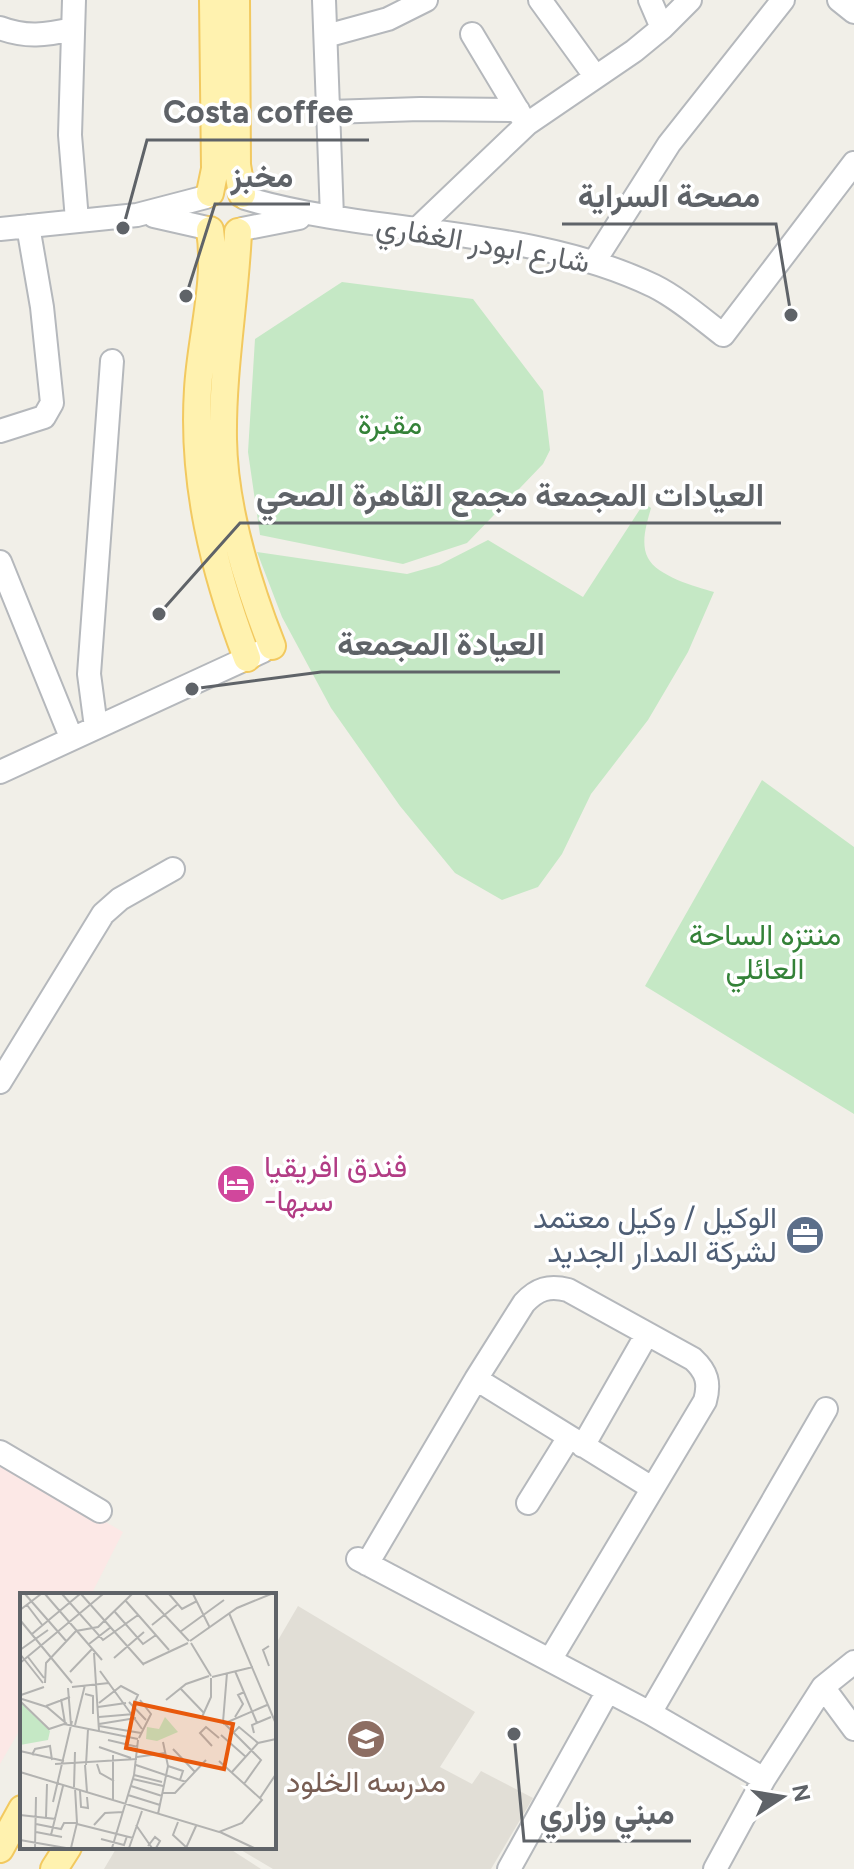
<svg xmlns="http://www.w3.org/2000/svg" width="854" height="1869" viewBox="0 0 854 1869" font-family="Figtree,Vazirmatn,sans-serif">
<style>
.education{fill:#e1ded6}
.medical{fill:#fce8e6}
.green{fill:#c5e8c5}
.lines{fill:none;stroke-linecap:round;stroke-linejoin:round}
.minor-casing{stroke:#b5b8bc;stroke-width:26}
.major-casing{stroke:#f2c960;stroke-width:30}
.minor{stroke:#fff;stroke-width:22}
.major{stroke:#fff2af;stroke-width:26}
.labels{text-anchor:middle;stroke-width:7;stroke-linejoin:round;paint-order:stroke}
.street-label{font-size:30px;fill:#5f6368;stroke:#fff}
.park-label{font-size:30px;fill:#348238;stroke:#fff}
.hotel-label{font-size:30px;fill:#b23c85;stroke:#fff;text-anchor:start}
.service-label{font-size:30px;fill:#4e5e75;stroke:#fff;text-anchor:end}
.education-label{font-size:30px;fill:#785e54;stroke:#fff}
.inset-road{fill:none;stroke:#b3b3b1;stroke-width:2}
.view{fill:#e8590c;fill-opacity:0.15;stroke:#e8590c;stroke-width:4}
.inset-edge{fill:none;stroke:#5f6368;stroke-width:4}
.leader{fill:none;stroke:#5f6368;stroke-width:3}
.callout-dot{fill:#5f6368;stroke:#fff;stroke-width:3}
.callout-label{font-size:32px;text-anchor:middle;font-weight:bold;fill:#5f6368;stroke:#fff;stroke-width:7;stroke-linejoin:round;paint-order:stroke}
</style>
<rect width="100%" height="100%" fill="#f1efe8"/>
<path class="education" d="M 298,1606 L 475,1712 L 440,1767 L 472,1784 L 481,1771 L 533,1798 L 491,1869 L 273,1869 L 236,1847 L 274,1847 L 274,1647 Z
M 117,1847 L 227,1847 L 261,1869 L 104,1869 Z"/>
<path class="medical" d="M 0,1460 L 123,1532 L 91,1595 L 22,1595 L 22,1726 L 0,1764 Z"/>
<path class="green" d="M 342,282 L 473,299 L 543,391 L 550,450 L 543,464 L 467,543 L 403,564 L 260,535 L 248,452 L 255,339 Z
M 644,503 L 651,508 C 647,523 640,543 648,558 C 657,576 696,587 714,592 L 688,652 L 648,720 L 591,794 L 562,854 L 538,887 L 502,900 L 455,873 L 400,806 L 331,708 L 282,617 L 257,552 L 407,574 L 439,565 L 488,540 L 583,597 Z
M 762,780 L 854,847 L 854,1114 L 645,986 Z"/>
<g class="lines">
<g class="minor-casing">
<path id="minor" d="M 74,0 L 70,135 L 77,220
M 324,0 L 332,217
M 540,0 L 595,76
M 650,0 L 662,28
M 839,0 L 854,12
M 0,28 C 26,38 46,35 73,29
M 472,34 L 523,119
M 326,36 L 388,19 L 426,0
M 330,112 L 420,109 L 518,110
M 245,198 C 378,237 527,225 654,286 C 678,298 701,318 723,335 L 854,163
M 154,216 L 207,228
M 0,229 L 137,215 L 206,197
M 242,229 L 299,218
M 416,230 L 527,124 L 634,51 L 662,28 L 690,0
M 594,262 L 669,144 L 783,0
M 0,431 L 44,417 L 52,403 L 42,307 L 28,226
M 0,562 L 71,737
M 96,727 L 89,674 L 112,361
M 0,772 L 263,651
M 0,1082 L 103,914 L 120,899 L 173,869
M 476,1379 L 652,1488
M 583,1446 L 647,1334
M 0,1452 L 100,1511
M 528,1503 L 569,1437
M 358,1559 L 650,1713 L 764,1779
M 367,1564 L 476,1379 L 524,1303 C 537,1289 549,1285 568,1290 L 693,1359 C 707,1372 710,1383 705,1401 L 550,1660
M 823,1687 L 854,1729
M 650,1713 L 826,1409
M 509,1869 L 608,1691
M 715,1869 L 764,1779 L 823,1687 L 854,1662"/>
</g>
<g class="major-casing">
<path id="major" d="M 236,0 L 237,165 L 242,194
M 210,193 L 215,169 L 213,0
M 210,230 C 218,282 201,337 198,389 C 192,483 214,571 247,658
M 238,232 C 235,300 222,370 223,439 C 224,509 247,582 272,646
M 0,1849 L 22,1809
M 54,1869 L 68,1847"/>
</g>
<use href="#minor" class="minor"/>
<use href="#major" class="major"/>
</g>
<defs>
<g id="hotel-disc" transform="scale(2)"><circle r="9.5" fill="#d1479c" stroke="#fff"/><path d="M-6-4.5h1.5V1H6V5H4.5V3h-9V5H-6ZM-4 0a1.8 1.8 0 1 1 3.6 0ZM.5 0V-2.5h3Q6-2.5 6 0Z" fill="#fff"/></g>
<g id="office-disc" transform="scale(2)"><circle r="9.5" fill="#5c6f8a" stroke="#fff"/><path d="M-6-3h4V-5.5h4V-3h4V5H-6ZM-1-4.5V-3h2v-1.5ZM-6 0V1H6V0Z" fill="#fff"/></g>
<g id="school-disc" transform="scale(2)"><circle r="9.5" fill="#8d6e63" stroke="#fff"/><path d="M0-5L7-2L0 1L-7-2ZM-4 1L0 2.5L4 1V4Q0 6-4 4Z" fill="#fff"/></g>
</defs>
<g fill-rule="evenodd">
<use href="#hotel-disc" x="236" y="1184"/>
<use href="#office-disc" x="805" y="1235"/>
<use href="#school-disc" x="366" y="1739"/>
</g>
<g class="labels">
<g class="street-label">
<text transform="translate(483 244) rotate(10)" y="10">شارع ابودر الغفاري</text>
</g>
<g class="park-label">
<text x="390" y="434">مقبرة</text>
<text x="765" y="945">منتزه الساحة<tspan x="765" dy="34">العائلي</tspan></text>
</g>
<g class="hotel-label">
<text x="264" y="1177">فندق افريقيا<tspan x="264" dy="34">-سبها</tspan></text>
</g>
<g class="service-label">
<text x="777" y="1228">الوكيل / وكيل معتمد<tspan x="777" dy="34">لشركة المدار الجديد</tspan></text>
</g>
<g class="education-label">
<text x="366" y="1792">مدرسه الخلود</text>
</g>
</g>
<g transform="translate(20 1593)">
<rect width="256" height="256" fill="#f1efe8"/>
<path d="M 0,109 L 30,138 L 28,147 L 0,152 ZM 145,124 L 158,139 L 137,148 L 126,146 L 127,134 L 139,136 Z" fill="#c5e8c5"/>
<path class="inset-road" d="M 5,1 L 47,49M 25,1 L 82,67M 42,1 L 83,47 L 118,22M 61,1 L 124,72M 125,1 L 169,48M 149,1 L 162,16 L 177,8M 173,1 L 190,35M 105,7 L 149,57M 7,12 L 23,33M 0,17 L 21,1M 95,19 L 123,51 L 136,42M 209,20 L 256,131M 0,27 L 52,90M 132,32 L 158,11M 160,39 L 204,7M 12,41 L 60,1M 170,48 L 217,15 L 251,1M 171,50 L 191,83M 69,51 L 91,34M 249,53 L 243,57 L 249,73M 0,57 L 28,37M 74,60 L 79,138M 0,61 L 23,90M 8,64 L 24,85M 94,65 L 124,39M 0,70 L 83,1M 123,71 L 168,50M 80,78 L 122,136M 215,78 L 237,130M 50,79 L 72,56M 207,80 L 203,129 L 241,167 L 224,191M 192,84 L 233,74M 25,90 L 26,70 L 56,38 L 78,34 L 112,1M 52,94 L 89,90M 48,95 L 51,132M 160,95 L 184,120M 65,101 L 73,103 L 73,121M 1,102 L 24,94M 2,106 L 27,114 L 47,131M 41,106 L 45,130M 146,107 L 166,91 L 189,83M 0,108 L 29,136 L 44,131 L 118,146M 109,109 L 126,127M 79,110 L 101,93 L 118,102 L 113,113M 26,113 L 50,104M 78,114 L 106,110M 79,124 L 114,121M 182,124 L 191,104 L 191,85M 215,124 L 223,111 L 218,102 L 224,99M 79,131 L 116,125M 203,131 L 247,112M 55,132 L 65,92M 79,133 L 121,140M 213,140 L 219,134 L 238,150M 234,140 L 232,132 L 251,124M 201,142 L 226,164M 119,145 L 131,121 L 120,107M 88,147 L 118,154M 192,153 L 180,140 L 186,134 L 199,145M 79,154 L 111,165M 153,156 L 175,179M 0,158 L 44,168M 12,162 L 15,156 L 30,153 L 32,167M 117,164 L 145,160M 35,171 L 117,166M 77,171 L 80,180 L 94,188M 65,172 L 67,199M 66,172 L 68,136M 116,172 L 166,189M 148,173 L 163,178 L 160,187M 0,179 L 199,239 L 222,230 L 242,207 L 199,168M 212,179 L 238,150 L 256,146M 114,182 L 142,189M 113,186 L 143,193M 111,193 L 142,203M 54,194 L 55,159M 60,198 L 61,214 L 68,215 L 67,204M 142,200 L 155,200 L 186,167M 108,202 L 140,212M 240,205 L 256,181M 93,207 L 93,162M 33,209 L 52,128M 138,221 L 148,173 L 143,149M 0,222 L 36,226M 26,224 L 27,191M 158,229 L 153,242 L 166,254M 16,231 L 41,236 L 44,230 L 57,230M 57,231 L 113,245M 74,232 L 85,220 L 103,219M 116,232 L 132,255M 16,239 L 42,244M 200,239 L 234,255M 31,242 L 43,193M 81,246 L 104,252 L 107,243M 0,247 L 46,255M 128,253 L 135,244 L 140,248 L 136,255M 15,255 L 16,204M 51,255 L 57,230 L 55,195M 92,255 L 114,182 L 118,147M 109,255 L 122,218M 166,255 L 176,233"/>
<path class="view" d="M 115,110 L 213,131 L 204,176 L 106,155 Z"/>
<rect width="256" height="256" class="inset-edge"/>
</g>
<path class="leader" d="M123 228L147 140H369M186 296L215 204H310M791 315L776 224H562M159 614L240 523H781M192 689L321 672H560M514 1734L524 1841H691"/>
<g class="callout-dot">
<circle cx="123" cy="228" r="8"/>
<circle cx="186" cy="296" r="8"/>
<circle cx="791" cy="315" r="8"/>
<circle cx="159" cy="614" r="8"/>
<circle cx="192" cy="689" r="8"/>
<circle cx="514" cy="1734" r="8"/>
</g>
<g class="callout-label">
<text x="258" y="123">Costa coffee</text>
<text x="262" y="187">مخبز</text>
<text x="669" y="207">مصحة السراية</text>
<text x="510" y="506">العيادات المجمعة مجمع القاهرة الصحي</text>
<text x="441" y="655">العيادة المجمعة</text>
<text x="607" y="1824">مبني وزاري</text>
</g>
<g transform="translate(782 1797) rotate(78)" stroke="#ffffff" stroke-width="6" paint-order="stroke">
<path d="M0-6L14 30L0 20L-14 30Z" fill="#5f6368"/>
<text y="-12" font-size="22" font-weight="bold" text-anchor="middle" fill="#5f6368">N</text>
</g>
</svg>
